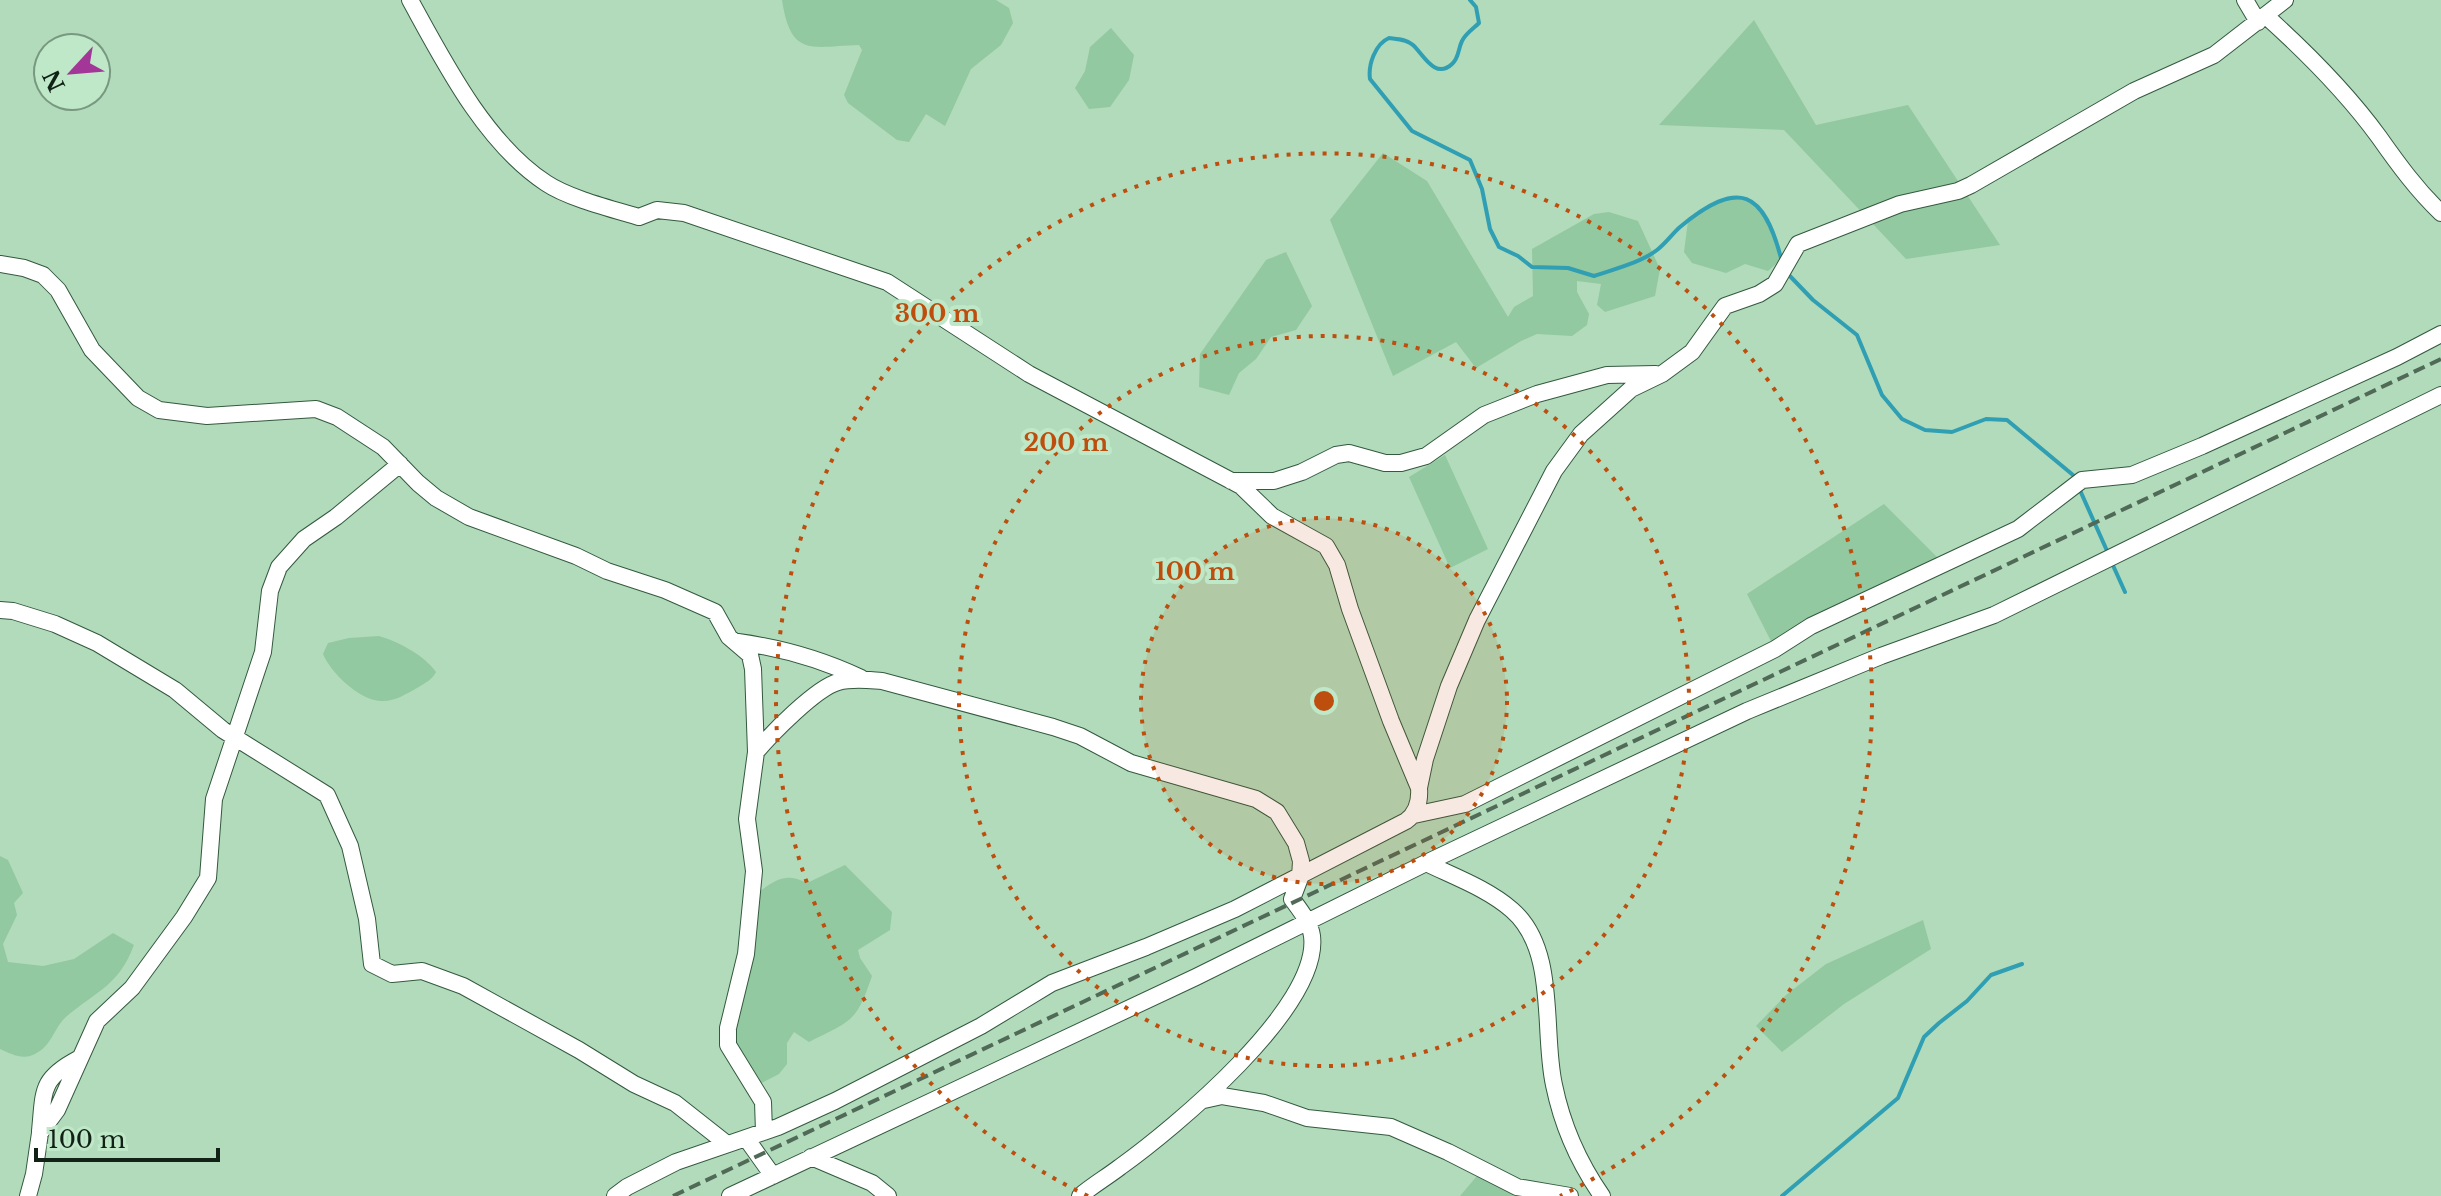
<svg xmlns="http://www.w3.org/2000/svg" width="2441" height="1196" viewBox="0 0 2441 1196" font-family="'Libre Baskerville',serif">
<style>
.green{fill:#92c9a0}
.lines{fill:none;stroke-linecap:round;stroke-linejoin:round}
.stream{stroke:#309fb3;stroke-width:4}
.minor-casing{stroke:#33593e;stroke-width:18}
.minor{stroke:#fff;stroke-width:16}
.rail{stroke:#506a57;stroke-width:4;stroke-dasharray:12 6;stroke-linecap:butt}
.ring{fill:none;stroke:#bd4e0e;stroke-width:4;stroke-dasharray:4 8}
.centre{fill:#bd4e0e;stroke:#bee8c7;stroke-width:4}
.ring-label{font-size:24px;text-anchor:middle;font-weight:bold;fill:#bd4e0e;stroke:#bee8c7;stroke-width:8;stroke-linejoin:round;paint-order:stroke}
</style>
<rect width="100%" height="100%" fill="#b1dbba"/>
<path class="green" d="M 782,0 L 996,0 L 1009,8 L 1013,23 L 1001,45 L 971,69 L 945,126 L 926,114 L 909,142 L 897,140 L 848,103 L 844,95 L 862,50 L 859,45 C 812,46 791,59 782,0 Z
M 1754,20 L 1816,125 L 1908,105 L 2000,245 L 1906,259 L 1784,130 L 1659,125 Z
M 1111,28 L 1134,55 L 1129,80 L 1110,107 L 1089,109 L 1075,88 L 1085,71 L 1090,47 Z
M 1383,153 L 1427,181 L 1508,317 L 1514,307 L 1533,296 L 1532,249 L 1594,214 L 1609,212 L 1638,221 L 1660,269 L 1655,296 L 1605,312 L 1597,305 L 1601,284 L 1577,281 L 1577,292 L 1589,314 L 1587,325 L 1572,336 L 1537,334 L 1521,341 L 1476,368 L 1456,342 L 1393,376 L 1330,220 Z
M 1735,197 C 1769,204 1773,229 1781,259 L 1768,271 L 1745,264 L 1726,273 L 1692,263 L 1684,252 L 1688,221 L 1707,207 Z
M 1286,252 L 1312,306 L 1296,330 L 1271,337 L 1256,359 L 1239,373 L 1229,395 L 1199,387 L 1200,354 L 1266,260 Z
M 1445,455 L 1488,549 L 1450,568 L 1409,477 Z
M 1884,504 L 1945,565 L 1775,649 L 1747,594 Z
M 379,636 C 399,642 424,655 436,672 C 432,680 425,683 417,688 C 406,694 394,702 381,701 C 359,700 331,673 323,654 L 328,643 L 349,638 Z
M 0,856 L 8,860 L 23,893 L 14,903 L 17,915 L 3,944 L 8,962 L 43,966 L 74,959 L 113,933 L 134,945 C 119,985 97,991 67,1016 C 52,1029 53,1048 30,1056 C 20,1059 9,1053 0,1049 Z
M 845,865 L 892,912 L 890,930 L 858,950 L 860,958 L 872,976 C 856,1023 852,1020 809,1042 L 794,1032 L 787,1043 L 787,1064 L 779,1074 L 754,1087 L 728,1028 L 752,897 C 772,883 783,870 807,883 Z
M 1923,920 L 1931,949 L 1844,1004 L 1782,1052 L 1756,1026 L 1786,995 L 1826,964 Z
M 1482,1170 L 1530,1196 L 1460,1196 Z"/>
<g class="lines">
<path class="stream" d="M 1470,0 L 1476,7 L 1479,23 C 1474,28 1465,34 1462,41 C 1458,49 1459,58 1452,64 C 1435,80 1423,54 1413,45 C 1407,39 1397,39 1389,38 C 1375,44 1368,65 1370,79 L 1412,131 L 1470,160 L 1482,189 L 1490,229 L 1499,247 L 1518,256 L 1532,267 L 1568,268 L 1594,276 C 1614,269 1640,263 1657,250 C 1666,243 1672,234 1680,227 C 1739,178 1764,190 1782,262
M 1787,273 L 1813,300 L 1857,335 L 1882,395 L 1902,419 L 1925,430 L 1952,432 L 1986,419 L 2007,420 L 2073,475 L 2075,480
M 2079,488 L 2108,553
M 2111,561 L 2125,592
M 1782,1196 L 1898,1098 L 1924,1037 L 1939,1023 L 1967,1001 L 1991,975 L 2022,964"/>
<g class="minor-casing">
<path id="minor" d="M 410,0 C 444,62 485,143 546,183 C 568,198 612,209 639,217 L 657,210 L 684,213 L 887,282 L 1029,374 L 1241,486 L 1272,516 L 1326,546 L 1337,565 L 1350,609 L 1391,721 L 1419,788 C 1420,801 1417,813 1406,821 L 1235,909 L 1146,947 L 1052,983 L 981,1026 L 835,1101 L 778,1127 L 676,1162 L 627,1187 L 615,1196
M 2245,0 L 2258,22
M 2266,16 C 2306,52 2347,93 2379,137 C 2398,164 2417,190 2441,213
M 0,264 L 24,268 L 43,275 L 58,290 L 92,350 L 138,398 L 159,410 L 207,416 L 316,409 L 337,417 L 383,447 L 418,483 L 436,498 L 469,517 L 576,556 L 607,571 L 665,590 L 715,612 L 729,637 L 750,655 L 753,669 L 756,752 L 747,819 L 754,871 L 746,954 L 728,1028 L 728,1045 L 763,1102 L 764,1132
M 1231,481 L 1274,481 L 1302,472 L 1336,455 L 1349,453 L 1385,463 L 1401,463 L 1426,456 L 1484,415 L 1537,394 L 1607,375 L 1656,374
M 0,610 L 13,611 L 55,624 L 97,643 L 175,690 L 223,730 L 327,795 L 350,846 L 367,919 L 372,964 L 392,974 L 422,971 L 463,986 L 579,1050 L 634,1084 L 675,1103 L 727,1144
M 738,642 C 782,648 821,659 861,678
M 756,752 C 771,734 816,688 838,682 C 852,678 867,680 882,681 L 1053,727 L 1080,736 L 1131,763 L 1256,799 L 1277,812 L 1296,843 L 1301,861 L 1300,878 L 1292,899 C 1300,910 1310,922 1312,936 C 1321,1007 1173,1129 1120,1167 C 1107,1177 1093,1185 1080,1196
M 1419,788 L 1425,759 L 1449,686 L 1477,620 L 1554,471 L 1581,434 L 1631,389 L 1662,374 L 1692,352 L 1725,306 L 1759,294 L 1775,284 L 1798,244 L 1900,204 L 1958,191 L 1971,185 L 2134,91 L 2214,55 L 2285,0
M 1414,815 L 1465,804 L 1775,649 L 1811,626 L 2018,529 L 2082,480 L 2132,475 L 2202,446 L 2397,357 L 2441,334
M 1426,863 C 1455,877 1488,889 1512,910 C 1558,950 1542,1031 1554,1085 C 1562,1124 1579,1163 1602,1196
M 1204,1100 L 1222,1096 L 1264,1103 L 1307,1118 L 1391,1127 L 1448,1152 L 1517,1187 L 1570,1196
M 40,1131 C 44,1091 40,1079 78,1059
M 746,1138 L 773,1176
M 811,1157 L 872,1183 L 888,1196
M 28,1196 L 34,1174 L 40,1133 L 57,1110 L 97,1021 L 132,988 L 184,917 L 208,878 L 214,799 L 263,652 L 270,591 L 279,567 L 304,539 L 336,517 L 400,464
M 730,1196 L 1196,977 L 1426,863 L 1747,711 L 1881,656 L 1994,615 L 2441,395"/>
</g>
<use href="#minor" class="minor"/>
<path class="rail" d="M 673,1196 L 2441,359"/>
</g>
<circle cx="1324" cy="701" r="183" fill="#bd4e0e" fill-opacity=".12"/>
<g class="ring">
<circle cx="1324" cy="701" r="183"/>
<circle cx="1324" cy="701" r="365"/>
<path d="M1088 1196A548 548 0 1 1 1560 1196"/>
</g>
<circle cx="1324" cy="701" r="12" class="centre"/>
<g class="ring-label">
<text x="937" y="322">300 m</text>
<text x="1066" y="451">200 m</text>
<text x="1195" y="580">100 m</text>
</g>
<g transform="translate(72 72) rotate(244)"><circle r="38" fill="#bee8c7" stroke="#799880" stroke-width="2"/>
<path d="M0-6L14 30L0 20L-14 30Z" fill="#a23798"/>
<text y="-12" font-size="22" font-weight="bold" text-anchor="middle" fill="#112116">N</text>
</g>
<path d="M36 1148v12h182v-12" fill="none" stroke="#112116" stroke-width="4"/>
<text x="48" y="1148" font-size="24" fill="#112116" stroke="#bee8c7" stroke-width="6" paint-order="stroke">100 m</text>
</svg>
